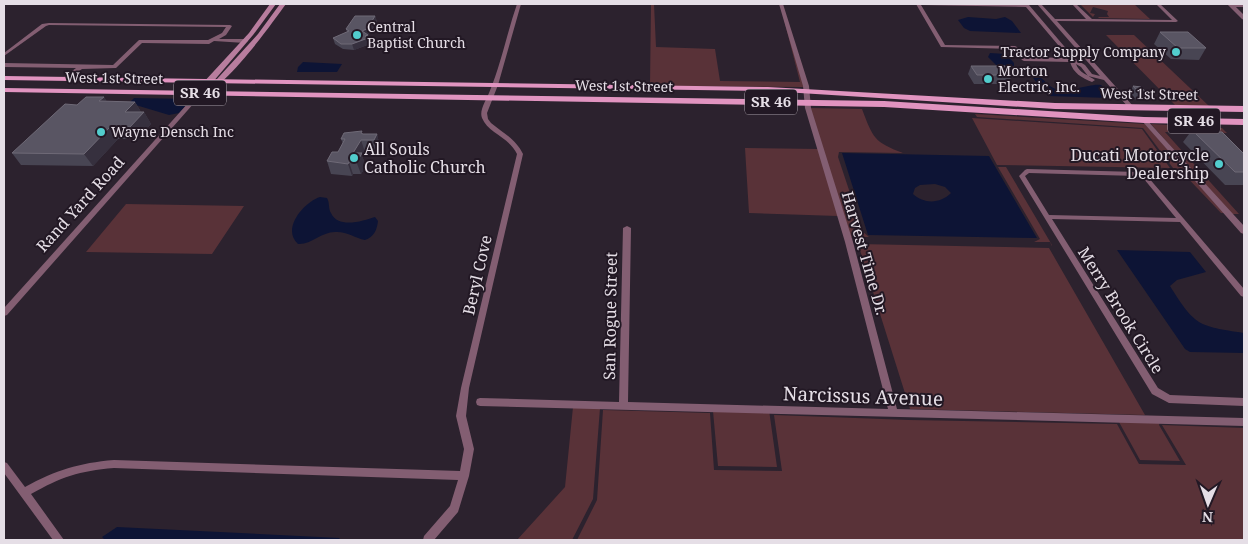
<svg xmlns="http://www.w3.org/2000/svg" width="1248" height="544" viewBox="0 0 1248 544" font-family="'Noto Serif',serif">
<style>
.green{fill:#593238}
.water{fill:#0d1435;fill-rule:evenodd}
.lines{fill:none;stroke-linecap:round;stroke-linejoin:round}
.minor{fill:#835e72;fill-rule:evenodd}
.tertiary{fill:#835e72;fill-rule:evenodd}
.secondary{fill:#b87d9e;fill-rule:evenodd}
.primary{fill:#e194c0;fill-rule:evenodd}
.wall{fill:#484553}
.shaded-wall{fill:#36303e}
.building{fill:#595563;stroke:#6f6a77}
.poi-dot{fill:#52cdcd;stroke:#221824;stroke-width:2}
.labels{text-anchor:middle;stroke-width:4;stroke-linejoin:round;paint-order:stroke}
.far-poi-label{font-size:14px;fill:#e5dee6;stroke:#221824;text-anchor:start}
.far-street-label{font-size:14px;fill:#e5dee6;stroke:#221824}
.shield{fill:#221824;stroke:#aaa3ac;stroke-width:1}
.shield-label{font-size:15px;font-weight:bold;fill:#e5dee6}
.poi-label{font-size:16px;fill:#e5dee6;stroke:#221824;text-anchor:start}
.street-label{font-size:16px;fill:#e5dee6;stroke:#221824}
.near-street-label{font-size:19px;fill:#e5dee6;stroke:#221824}
</style>
<rect width="100%" height="100%" fill="#2c222e"/>
<path class="green" d="M 651,4 L 654,4 L 656,47 L 715,49 L 720,81 L 800,82 L 780,4 L 805,87 L 650,86 Z
M 1080,4 L 1134,4 L 1150,19 L 1099,18 L 1098,17 L 1109,17 L 1107,14 L 1108,11 L 1093,7 L 1090,13 L 1095,14 L 1093,17 Z
M 1106,35 L 1134,35 L 1209,106 L 1175,105 Z
M 808,108 L 862,109 C 873,138 874,142 903,153 L 839,152 L 838,157 L 863,232 L 869,237 L 844,237 L 838,216 L 749,213 L 745,148 L 819,149 Z
M 975,114 L 1145,124 L 1224,213 L 1221,213 L 1179,169 L 1173,168 L 1143,128 L 977,117 Z
M 972,118 L 1142,129 L 1170,168 L 997,165 Z
M 1151,124 L 1222,128 L 1227,133 L 1165,132 L 1239,214 L 1231,214 Z
M 998,167 L 1006,167 L 1052,245 L 1052,246 L 1050,242 L 1034,242 L 1040,239 Z
M 126,204 L 244,206 L 212,254 L 86,252 Z
M 858,244 L 1049,248 L 1145,415 L 910,409 Z
M 573,407 L 769,410 L 777,467 L 718,466 L 713,411 L 600,408 L 593,499 L 572,540 L 517,540 L 565,487 Z
M 603,410 L 710,413 L 714,470 L 782,471 L 774,415 L 909,420 L 1117,424 L 1139,464 L 1186,465 L 1162,425 L 1244,428 L 1244,540 L 577,540 L 597,500 Z
M 912,415 L 1244,423 L 1244,424 L 1160,422 L 1159,425 L 1180,461 L 1140,460 L 1119,422 Z"/>
<path class="water" d="M 968,17 L 996,19 L 1005,17 L 1012,21 L 1021,33 L 970,31 L 964,28 L 958,20 Z
M 990,53 L 1006,54 L 1014,63 L 1014,66 L 996,65 L 988,57 Z
M 303,62 L 342,64 L 337,72 L 297,72 L 298,67 Z
M 1033,78 L 1041,78 C 1045,81 1046,83 1050,86 C 1058,92 1070,90 1078,90 L 1078,88 C 1087,87 1093,84 1101,85 L 1112,95 L 1109,98 L 1048,96 Z
M 134,98 L 192,99 L 179,113 L 169,115 L 129,103 Z
M 842,153 L 989,156 L 1037,238 L 868,235 ZM 935,184 L 945,187 L 951,193 C 940,204 924,204 913,194 L 915,188 L 920,185 Z
M 320,197 L 327,198 C 330,203 328,208 331,213 C 338,229 363,221 375,217 L 378,221 C 377,230 374,237 365,240 C 355,238 346,231 335,232 C 321,232 311,245 298,244 C 281,229 304,202 320,197 Z
M 1117,250 L 1190,252 L 1206,272 L 1177,280 L 1170,286 C 1195,326 1198,326 1244,333 L 1244,353 L 1190,352 L 1185,349 Z
M 117,527 L 340,538 L 338,540 L 105,540 L 102,537 Z"/>
<g class="lines">
<path class="minor" d="M 517,4 L 521,4 L 498,85 L 487,113 L 488,119 L 491,123 C 503,133 516,139 523,154 L 469,388 L 466,416 L 474,449 L 469,476 L 458,512 L 434,540 L 423,540 L 424,536 L 450,506 L 458,480 L 114,468 C 79,471 61,477 31,494 L 64,540 L 53,540 L 4,473 L 4,462 L 7,463 L 25,487 C 56,470 79,463 114,460 L 460,471 L 464,449 L 456,416 L 461,388 L 517,154 C 509,137 488,133 482,118 C 479,111 486,100 489,93 C 501,64 507,33 517,4 Z
M 779,4 L 783,4 L 809,86 L 811,108 L 853,242 L 897,409 L 1244,418 L 1244,426 L 480,406 L 477,405 L 476,402 L 477,399 L 480,398 L 619,402 L 623,228 L 627,226 L 631,228 L 628,402 L 888,409 L 845,242 L 805,108 L 803,86 Z
M 916,4 L 1029,5 L 1075,59 L 1085,65 L 1092,74 L 1100,76 L 1037,4 L 1041,4 L 1055,19 L 1086,19 L 1072,4 L 1076,4 L 1092,19 L 1172,20 L 1156,4 L 1160,4 L 1178,21 L 1176,22 L 1057,21 L 1133,106 L 1134,107 L 1131,109 L 1129,108 L 1104,80 L 1088,76 L 1081,67 L 1076,64 C 1079,73 1088,75 1095,80 L 1092,82 C 1082,78 1073,73 1070,62 L 1024,61 L 1022,60 L 1014,49 L 941,47 ZM 921,5 L 1026,7 L 1069,58 L 1025,57 L 1017,47 L 1015,46 L 945,45 Z
M 1230,5 L 1244,5 L 1244,7 L 1232,7 L 1230,6 Z
M 49,23 L 230,25 L 232,26 L 226,35 L 219,39 L 245,39 L 248,41 L 245,43 L 214,41 L 209,44 L 142,43 L 116,68 L 82,69 L 65,81 L 62,79 L 63,78 L 76,68 L 4,67 L 4,63 L 113,65 L 139,40 L 208,40 L 222,33 L 226,27 L 49,25 L 46,26 L 4,56 L 4,53 L 42,24 Z
M 200,91 L 202,92 L 202,94 L 7,315 L 4,316 L 4,308 L 198,92 Z
M 1027,169 L 1138,172 L 1148,177 L 1244,289 L 1244,297 L 1241,296 L 1180,222 L 1052,219 L 1158,388 L 1170,395 L 1244,398 L 1244,406 L 1169,403 L 1152,394 L 1019,176 L 1025,170 ZM 1029,173 L 1137,176 L 1144,179 L 1176,218 L 1049,215 L 1025,176 Z"/>
<path class="tertiary" d="M 1227,4 L 1233,4 L 1244,15 L 1244,20 L 1242,19 Z
M 1144,118 L 1146,119 L 1244,226 L 1244,234 L 1241,233 L 1142,121 L 1141,120 Z"/>
<path class="secondary" d="M 270,4 L 276,4 L 253,35 L 212,83 L 217,79 L 258,34 L 280,4 L 286,4 C 272,23 220,97 197,95 L 197,91 L 203,88 L 201,86 L 202,84 L 249,33 Z"/>
<path class="primary" d="M 4,76 L 768,87 L 1055,103 L 1244,106 L 1244,112 L 1055,109 L 768,91 L 4,80 Z
M 4,88 L 884,101 L 1144,117 L 1244,119 L 1244,125 L 1144,123 L 884,107 L 4,92 Z"/>
</g>
<path class="wall" d="M 375,16 L 377,22 L 368,35 L 370,41 L 369,41 L 370,44 L 354,50 L 343,49 L 335,44 L 333,38 L 347,32 L 346,29 Z
M 1160,32 L 1206,48 L 1199,60 L 1171,59 L 1154,44 Z
M 971,66 L 1012,75 L 1008,84 L 974,84 L 968,74 Z
M 1133,86 L 1148,94 L 1144,100 L 1136,100 L 1130,92 Z
M 104,97 L 107,102 L 135,102 L 141,112 L 144,112 L 151,124 L 137,139 L 118,139 L 93,166 L 21,165 L 12,153 Z
M 1192,130 L 1244,154 L 1244,185 L 1225,185 L 1183,142 Z
M 363,134 L 377,134 L 380,147 L 378,152 L 365,152 L 362,156 L 366,166 L 361,174 L 353,174 L 352,176 L 331,174 L 327,161 L 338,152 L 343,144 L 341,139 Z"/>
<path class="shaded-wall" d="M 375,16 L 377,22 L 368,35 L 362,31 Z
M 368,35 L 370,44 L 354,50 L 352,44 Z
M 104,97 L 111,109 L 99,101 Z
M 135,102 L 142,114 L 144,112 L 151,124 L 137,139 L 130,127 L 125,112 Z
M 111,126 L 118,139 L 93,166 L 84,154 Z
M 377,134 L 380,147 L 378,152 L 374,140 Z
M 361,140 L 365,152 L 362,156 L 366,166 L 361,174 L 353,153 Z
M 349,162 L 353,174 L 352,176 L 348,164 Z"/>
<path class="building" d="M 355,16 L 375,16 L 367,29 L 362,31 L 368,35 L 365,36 L 368,38 L 352,44 L 341,44 L 333,38 L 349,31 L 346,29 Z
M 1160,32 L 1188,32 L 1206,48 L 1178,48 Z
M 971,66 L 1005,66 L 1012,75 L 977,75 Z
M 1133,86 L 1141,87 L 1148,94 L 1140,94 Z
M 86,97 L 104,97 L 99,101 L 135,102 L 125,112 L 144,112 L 130,127 L 111,126 L 84,154 L 12,153 L 65,104 L 77,105 Z
M 1192,130 L 1222,132 L 1244,154 L 1244,172 L 1235,172 Z
M 362,131 L 361,133 L 363,134 L 377,134 L 374,140 L 361,140 L 353,153 L 362,153 L 357,162 L 349,162 L 348,164 L 327,161 L 332,152 L 338,152 L 345,139 L 341,139 L 344,133 Z"/>
<g class="poi-dot">
<circle cx="357" cy="35" r="5"/>
<circle cx="1176" cy="52" r="5"/>
<circle cx="988" cy="79" r="5"/>
<circle cx="101" cy="132" r="5"/>
<circle cx="354" cy="158" r="5"/>
<circle cx="1219" cy="164" r="5"/>
</g>
<g class="labels">
<g class="far-poi-label">
<text x="367" y="32">Central<tspan x="367" dy="16">Baptist Church</tspan></text>
<text x="1166" y="57" text-anchor="end">Tractor Supply Company</text>
<text x="998" y="76">Morton<tspan x="998" dy="16">Electric, Inc.</tspan></text>
<text x="111" y="137">Wayne Densch Inc</text>
</g>
<g class="far-street-label">
<text transform="translate(114 78) rotate(1)" y="5">West 1st Street</text>
<text transform="translate(624 86) rotate(1)" y="5">West 1st Street</text>
<text transform="translate(1149 94) rotate(1)" y="5">West 1st Street</text>
</g>
<g class="shield">
<rect x="174" y="80.5" width="52" height="25" rx="4"/>
<rect x="745" y="89.5" width="52" height="25" rx="4"/>
<rect x="1168" y="108.5" width="52" height="25" rx="4"/>
</g>
<g class="shield-label">
<text x="200" y="98">SR 46</text>
<text x="771" y="107">SR 46</text>
<text x="1194" y="126">SR 46</text>
</g>
<g class="poi-label">
<text x="364" y="155">All Souls<tspan x="364" dy="18">Catholic Church</tspan></text>
<text x="1209" y="161" text-anchor="end">Ducati Motorcycle<tspan x="1209" dy="18">Dealership</tspan></text>
</g>
<g class="street-label">
<text transform="translate(80 204) rotate(-48)" y="6">Rand Yard Road</text>
<text transform="translate(865 253) rotate(74)" y="6">Harvest Time Dr.</text>
<text transform="translate(477 275) rotate(-77)" y="6">Beryl Cove</text>
<text transform="translate(1121 310) rotate(58)" y="6">Merry Brook Circle</text>
<text transform="translate(610 316) rotate(-89)" y="6">San Rogue Street</text>
</g>
<g class="near-street-label">
<text transform="translate(863 396) rotate(2)" y="7">Narcissus Avenue</text>
</g>
</g>
<rect width="1248" height="544" fill="none" stroke="#e5dee6" stroke-width="10"/>
<g transform="translate(1208 504) rotate(182)" stroke="#221824" stroke-width="4" paint-order="stroke">
<path d="M0-4L9 19L0 12L-9 19Z" fill="#e5dee6"/>
<text y="-8" font-size="14" font-weight="bold" text-anchor="middle" fill="#e5dee6">N</text>
</g>
</svg>
